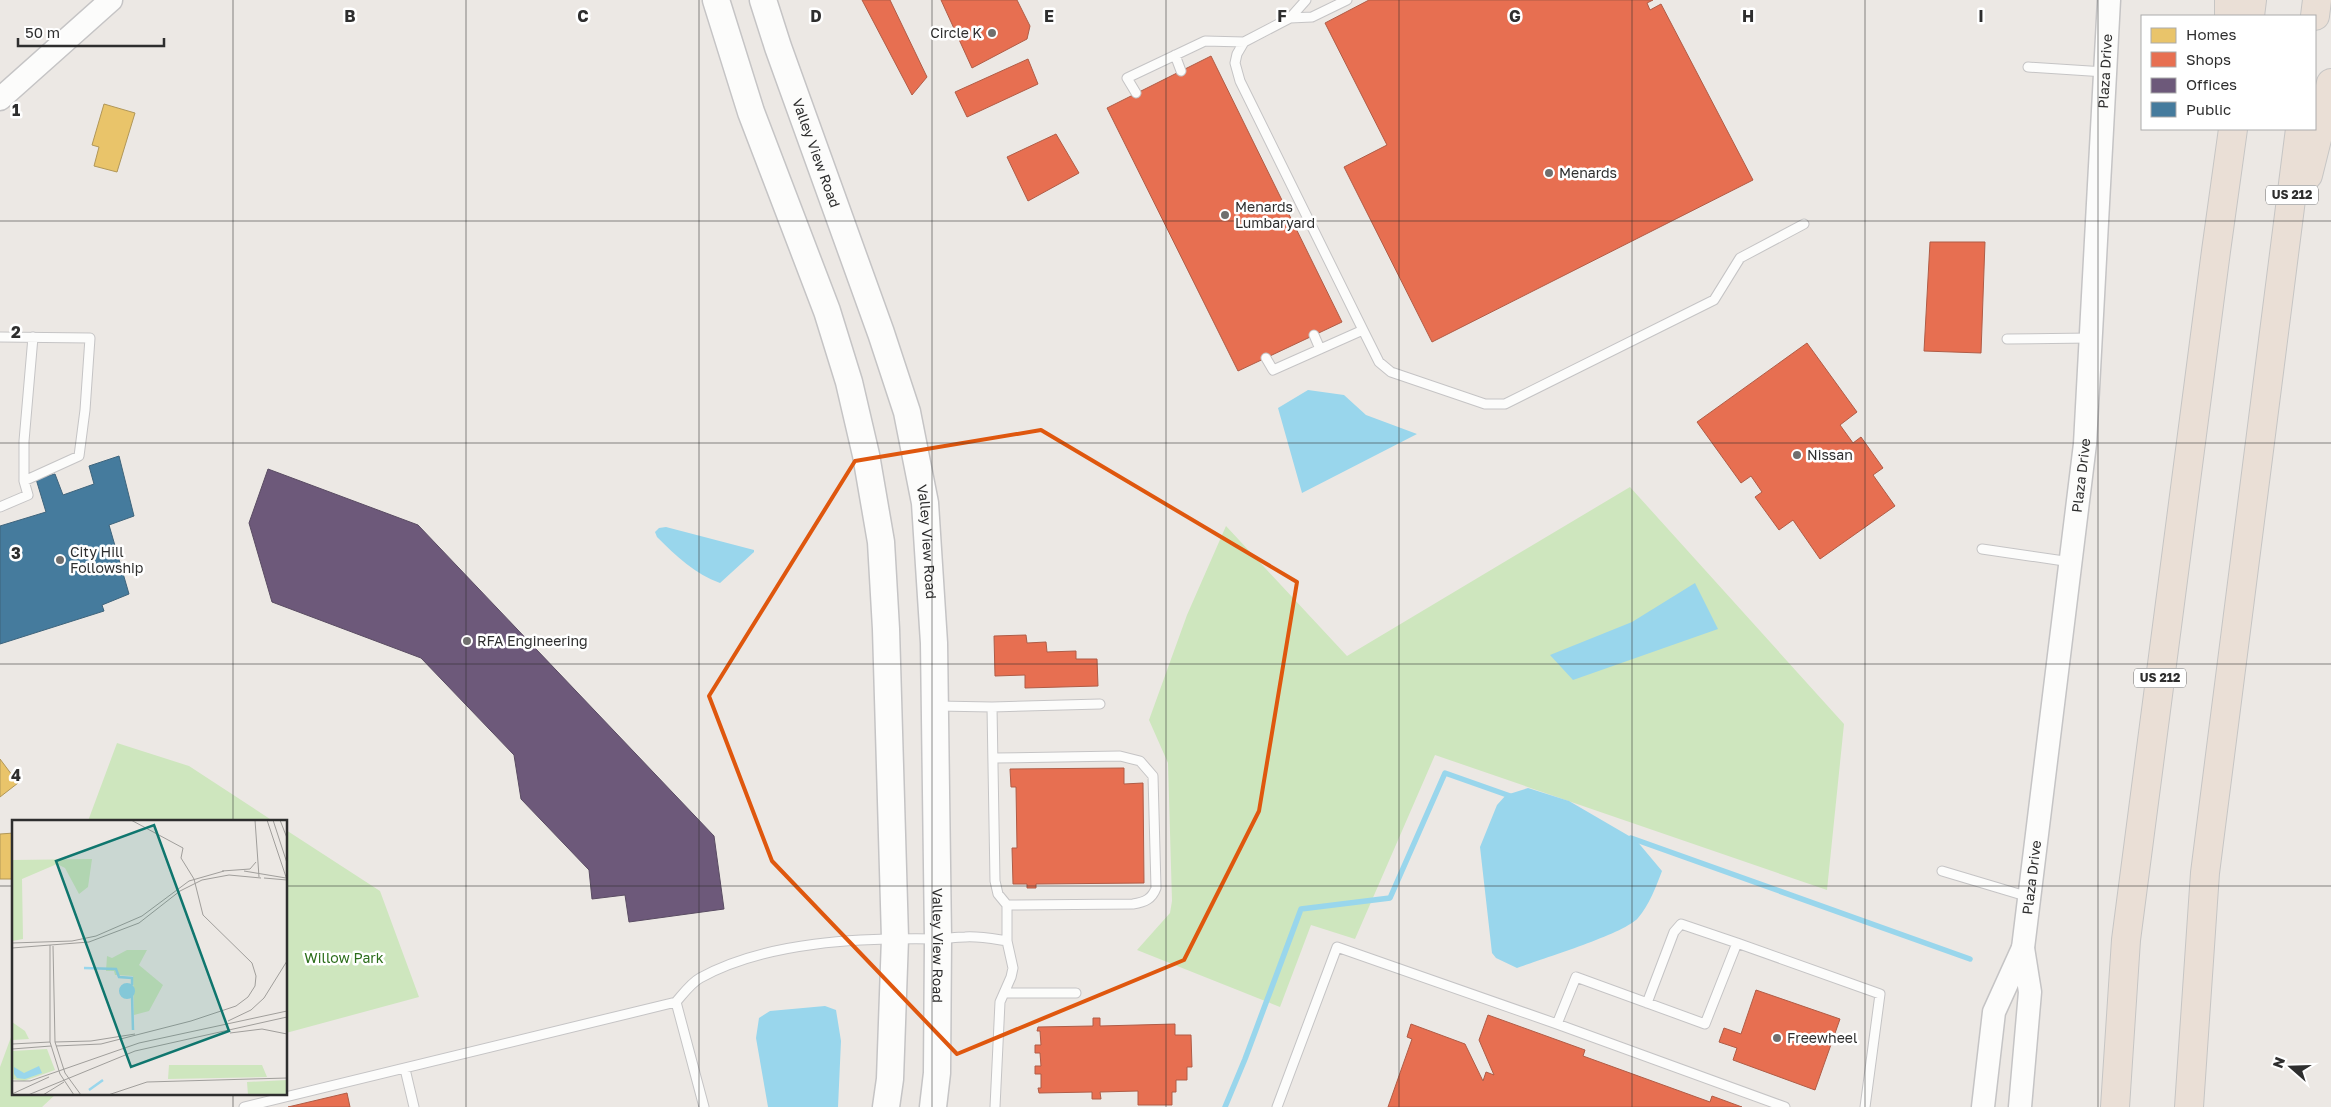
<svg xmlns="http://www.w3.org/2000/svg" width="2331" height="1107" viewBox="0 0 2331 1107" font-family="'Golos Text',sans-serif">
<style>
.green{fill:#cee6be}
.water{fill:#99d6ec}
.homes{fill:#e9c46a;stroke:#b19758}
.shops{fill:#e76f51;stroke:#b05c46}
.offices{fill:#6d597a;stroke:#5a4c63}
.public{fill:#457b9d;stroke:#3e647c}
.lines{fill:none;stroke-linecap:round;stroke-linejoin:round}
.stream{stroke:#99d6ec;stroke-width:5.5}
.service-casing{stroke:#c5c4c5;stroke-width:11}
.tertiary-casing{stroke:#c5c4c5;stroke-width:25}
.secondary-casing{stroke:#c5c4c5;stroke-width:29}
.motorway-casing{stroke:#c6c5c4;stroke-width:30}
.service{stroke:#fcfcfb;stroke-width:9}
.tertiary{stroke:#fcfcfb;stroke-width:22}
.secondary{stroke:#fcfcfb;stroke-width:26}
.motorway{stroke:#eadfd6;stroke-width:28}
.marked{fill:none;stroke:#df570e;stroke-width:4;stroke-linejoin:round}
.grid{fill:none;stroke:#2e2e2e;stroke-width:1;stroke-opacity:0.55}
.poi-dot{fill:#706f6e;stroke:#fff;stroke-width:2}
.labels{text-anchor:middle;stroke-width:5;stroke-linejoin:round;paint-order:stroke}
.shield{fill:#fff;stroke:#6d6d6d;stroke-width:1}
.shield-label{font-size:12px;font-weight:bold;fill:#2e2e2e}
.poi-label{font-size:14px;fill:#2e2e2e;stroke:#fff;text-anchor:start}
.street-label{font-size:14px;fill:#2e2e2e;stroke:#fff}
.park-label{font-size:14px;fill:#2c6e1b;stroke:#fff}
.inset-river{fill:none;stroke:#99d6ec;stroke-width:2.5}
.inset-road{fill:none;stroke:#a09e9b;stroke-width:1}
.view{fill:#0f766e;fill-opacity:0.15;stroke:#0f766e;stroke-width:2.5}
.inset-edge{fill:none;stroke:#2e2e2e;stroke-width:2.5}
.grid-label{font-size:16px;text-anchor:middle;font-weight:bold;fill:#2e2e2e;stroke:#fff;stroke-width:5;stroke-linejoin:round;paint-order:stroke}
</style>
<rect width="100%" height="100%" fill="#ece8e4"/>
<path class="green" d="M 1630,487 L 1844,724 L 1827,890 L 1435,755 L 1355,939 L 1311,925 L 1280,1007 L 1137,950 L 1170,913 L 1172,901 L 1168,763 L 1149,720 L 1187,615 L 1226,526 L 1347,656 Z
M 117,743 L 189,766 L 273,821 L 88,821 Z
M 286,830 L 380,891 L 419,997 L 286,1033 Z
M 14,1029 L 14,1093 L 57,1093 L 42,1107 L 0,1107 L 0,1067 Z"/>
<path class="water" d="M 1308,390 L 1344,395 L 1366,415 L 1417,434 L 1302,493 L 1278,408 Z
M 666,527 L 754,550 L 754,552 L 720,583 C 695,574 676,556 657,537 L 655,532 L 659,528 Z
M 1695,583 L 1718,629 L 1573,680 L 1550,655 L 1632,622 Z
M 1528,788 L 1569,801 L 1636,840 L 1662,871 C 1656,887 1649,905 1638,918 C 1624,934 1541,959 1517,968 L 1496,958 L 1492,953 L 1480,847 L 1497,805 L 1506,795 Z
M 825,1006 L 836,1010 L 841,1041 L 838,1107 L 768,1107 L 756,1038 L 759,1018 L 770,1011 Z"/>
<path class="homes" d="M 104,104 L 135,113 L 117,172 L 94,166 L 99,147 L 92,145 Z
M 0,759 L 18,783 L 0,797 Z
M 14,833 L 14,879 L 0,879 L 0,834 Z"/>
<path class="shops" d="M 862,0 L 890,0 L 927,77 L 912,95 Z
M 941,0 L 1017,0 L 1030,26 L 1027,39 L 972,68 Z
M 1369,0 L 1653,0 L 1647,3 L 1650,10 L 1661,4 L 1753,180 L 1432,342 L 1344,167 L 1387,145 L 1325,23 Z
M 1211,56 L 1342,322 L 1238,371 L 1107,108 Z
M 1028,59 L 1038,84 L 967,117 L 955,92 Z
M 1056,134 L 1079,173 L 1028,201 L 1007,157 Z
M 1930,242 L 1985,242 L 1981,353 L 1924,351 Z
M 1807,343 L 1857,412 L 1840,425 L 1853,443 L 1861,437 L 1883,468 L 1873,475 L 1895,506 L 1820,559 L 1793,520 L 1779,530 L 1755,497 L 1762,492 L 1751,476 L 1741,483 L 1697,422 Z
M 1026,635 L 1027,643 L 1046,642 L 1047,652 L 1076,651 L 1076,659 L 1097,659 L 1098,686 L 1025,688 L 1025,675 L 995,676 L 994,636 Z
M 1124,768 L 1124,784 L 1143,783 L 1144,883 L 1036,884 L 1036,888 L 1027,888 L 1027,884 L 1013,884 L 1012,848 L 1017,848 L 1016,787 L 1011,787 L 1010,769 Z
M 1756,990 L 1840,1019 L 1815,1090 L 1733,1060 L 1737,1048 L 1719,1042 L 1724,1028 L 1741,1034 Z
M 1488,1015 L 1585,1050 L 1583,1056 L 1710,1102 L 1712,1096 L 1742,1107 L 1388,1107 L 1412,1039 L 1407,1037 L 1411,1024 L 1465,1044 L 1483,1081 L 1486,1072 L 1494,1075 L 1479,1040 Z
M 1093,1018 L 1100,1018 L 1100,1026 L 1175,1024 L 1175,1035 L 1191,1035 L 1192,1067 L 1187,1067 L 1187,1080 L 1176,1080 L 1176,1092 L 1172,1092 L 1172,1105 L 1138,1105 L 1138,1091 L 1100,1092 L 1101,1099 L 1092,1099 L 1092,1092 L 1039,1093 L 1038,1088 L 1041,1088 L 1041,1074 L 1035,1074 L 1035,1066 L 1041,1066 L 1040,1053 L 1035,1053 L 1035,1045 L 1041,1045 L 1040,1031 L 1037,1031 L 1038,1027 L 1093,1026 Z
M 347,1093 L 350,1107 L 288,1107 Z"/>
<path class="offices" d="M 268,469 L 418,525 L 714,836 L 724,909 L 629,922 L 625,895 L 592,899 L 589,870 L 521,799 L 514,755 L 421,658 L 272,602 L 249,523 Z"/>
<path class="public" d="M 119,456 L 134,516 L 109,525 L 129,594 L 102,605 L 104,611 L 0,644 L 0,526 L 46,512 L 36,479 L 55,474 L 63,495 L 94,484 L 89,466 Z"/>
<g class="lines">
<path class="stream" d="M 1631,838 L 1970,959
M 1225,1107 L 1245,1059 L 1301,909 L 1390,898 L 1445,773 L 1513,797"/>
<g class="service-casing">
<path id="service" d="M 1347,0 L 1312,17 L 1290,18 L 1244,42 L 1237,54 L 1235,63 L 1240,81 L 1363,330 L 1379,362 L 1391,372 L 1485,404 L 1505,404 L 1714,300 L 1740,258 L 1804,224
M 1290,18 L 1306,0
M 1175,55 L 1181,71
M 2028,67 L 2105,72
M 1136,93 L 1127,78 L 1205,41 L 1244,42
M 1314,335 L 1320,349
M 0,337 L 90,338 L 85,410 L 79,456 L 24,481 L 28,495 L 0,507
M 2007,339 L 2091,338
M 1266,358 L 1273,370 L 1363,330
M 24,481 L 24,441 L 33,337
M 1982,549 L 2071,562
M 938,706 L 992,707 L 995,881 L 998,894 L 1007,905 L 1007,941
M 992,707 L 1100,704
M 995,758 L 1120,756 L 1140,761 L 1153,776 L 1156,888 C 1152,899 1145,902 1133,904 L 1007,905
M 1942,871 L 2029,897
M 1004,993 L 1076,993
M 676,1002 L 704,1107
M 1647,1003 L 1674,932 L 1681,924 L 1737,943
M 1557,1024 L 1785,1107
M 405,1069 L 414,1107
M 244,1107 L 676,1002 C 683,994 691,983 700,978 C 767,941 860,938 935,939 C 945,939 955,937 965,937 C 979,936 994,939 1007,941 L 1013,968 L 1011,977 L 1000,1002 L 995,1107
M 1277,1107 L 1337,947 L 1557,1024 L 1576,977 L 1705,1024 L 1737,943 L 1880,994 L 1865,1107"/>
</g>
<g class="tertiary-casing">
<g id="tertiary">
<path d="M 0,99 L 111,0"/>
<path d="M 1983,1107 L 1994,1012 L 2023,948"/>
<path id="s1" d="M 2020,1107 L 2030,992 L 2023,948 L 2085,444 L 2109,0"/>
</g>
</g>
<g class="secondary-casing">
<g id="secondary">
<path d="M 716,0 L 751,112 L 827,311 L 849,382 L 866,455 L 881,542 L 886,629 L 895,938 L 890,1079 L 886,1107"/>
<path id="s2" d="M 763,0 L 778,47 L 881,333 L 907,412 L 925,503 L 934,643 L 938,939 L 937,1073 L 933,1107"/>
</g>
</g>
<g class="motorway-casing">
<path id="motorway" d="M 2229,0 L 2229,16
M 2250,16 L 2252,0
M 2315,16 L 2317,0
M 2308,175 L 2331,83
M 2115,1107 L 2126,940 L 2216,251 L 2233,129
M 2189,1107 L 2205,873 L 2300,129"/>
</g>
<use href="#service" class="service"/>
<use href="#tertiary" class="tertiary"/>
<use href="#secondary" class="secondary"/>
<use href="#motorway" class="motorway"/>
</g>
<path class="marked" d="M 1041,430 L 1297,582 L 1259,811 L 1184,960 L 957,1054 L 772,861 L 709,696 L 855,461 Z"/>
<path class="grid" d="M 233,0 L 233,821M 466,0 L 466,1107M 699,0 L 699,1107M 932,0 L 932,1107M 1166,0 L 1166,1107M 1399,0 L 1399,1107M 1632,0 L 1632,1107M 1865,0 L 1865,1107M 2098,0 L 2098,1107M 0,221 L 2331,221M 0,443 L 2331,443M 0,664 L 2331,664M 0,886 L 14,886M 286,886 L 2331,886M 233,1093 L 233,1107"/>
<g class="poi-dot">
<circle cx="992" cy="33" r="5"/>
<circle cx="1549" cy="173" r="5"/>
<circle cx="1225" cy="215" r="5"/>
<circle cx="1797" cy="455" r="5"/>
<circle cx="60" cy="560" r="5"/>
<circle cx="467" cy="641" r="5"/>
<circle cx="1777" cy="1038" r="5"/>
</g>
<g class="labels">
<g class="shield">
<rect x="2266" y="185.5" width="52" height="19" rx="4"/>
<rect x="2134" y="668.5" width="52" height="19" rx="4"/>
</g>
<g class="shield-label">
<text x="2292" y="199">US 212</text>
<text x="2160" y="682">US 212</text>
</g>
<g class="poi-label">
<text x="982" y="38" text-anchor="end">Circle K</text>
<text x="1559" y="178">Menards</text>
<text x="1235" y="212">Menards<tspan x="1235" dy="16">Lumbaryard</tspan></text>
<text x="1807" y="460">Nissan</text>
<text x="70" y="557">City Hill<tspan x="70" dy="16">Followship</tspan></text>
<text x="477" y="646">RFA Engineering</text>
<text x="1787" y="1043">Freewheel</text>
</g>
<g class="street-label">
<text dy="5" stroke="none"><textPath href="#s1" startOffset="1041">Plaza Drive</textPath></text>
<text dy="5" stroke="none"><textPath href="#s2" startOffset="162">Valley View Road</textPath></text>
<text dy="5" stroke="none"><textPath href="#s1" startOffset="636">Plaza Drive</textPath></text>
<text dy="5" stroke="none"><textPath href="#s2" startOffset="568">Valley View Road</textPath></text>
<text dy="5" stroke="none"><textPath href="#s1" startOffset="231">Plaza Drive</textPath></text>
<text dy="5" stroke="none"><textPath href="#s2" startOffset="972">Valley View Road</textPath></text>
</g>
<g class="park-label">
<text x="344" y="963">Willow Park</text>
</g>
</g>
<g transform="translate(12 820)">
<rect width="275" height="275" fill="#ece8e4"/>
<path d="M 80,39 L 76,67 L 67,74 L 53,48 L 45,44 L 10,59 L 11,119 L 0,121 L 0,40 ZM 115,130 L 135,130 L 127,145 L 151,165 L 137,191 L 122,195 L 121,156 L 103,155 L 102,151 L 94,151 L 95,136 L 100,138 ZM 0,202 L 13,211 L 17,219 L 0,220 ZM 35,229 L 43,250 L 12,261 L 0,259 L 0,231 ZM 157,245 L 250,245 L 255,257 L 156,259 ZM 275,260 L 275,275 L 236,275 L 235,262 Z" fill="#cee6be"/>
<path d="M107 171a8 8 0 1 1 16 0a8 8 0 1 1-16 0ZM 27,246 L 30,253 L 13,259 L 5,258 L 2,254 L 2,247 L 12,253 Z" fill="#99d6ec"/>
<path class="inset-river" d="M 72,148 L 104,149 L 107,157 L 120,158 L 120,165M 120,176 L 121,210M 77,270 L 91,260"/>
<path class="inset-road" d="M 243,0 L 247,57M 255,0 L 275,60M 261,0 L 275,43M 268,0 L 275,18M 210,51 L 238,49 L 244,42M 232,51 L 274,58M 252,58 L 275,60M 0,123 L 60,121 L 84,116 L 130,96 L 177,61 L 212,51M 38,125 L 38,222 L 48,254 L 62,275M 41,126 L 43,222 L 53,253 L 69,275M 0,128 L 77,122 L 127,103 L 168,71 L 190,60 L 217,55 L 249,58M 216,201 L 239,190 L 252,178 L 275,141M 218,213 L 250,209 L 275,214M 43,222 L 79,221 L 123,214M 0,224 L 38,222M 44,226 L 89,224 L 179,201 L 224,186 L 236,177 L 243,166 L 244,156 L 240,143 L 191,95 L 182,59 L 169,38 L 171,28 L 119,0M 0,229 L 39,226M 0,261 L 18,261 L 127,223 L 275,191M 0,274 L 37,257M 16,275 L 123,231 L 275,197M 31,275 L 52,262M 96,275 L 135,262 L 275,258"/>
<path class="view" d="M 142,5 L 217,211 L 119,247 L 44,41 Z"/>
<rect width="275" height="275" class="inset-edge"/>
</g>
<g class="grid-label">
<text x="350" y="22">B</text>
<text x="583" y="22">C</text>
<text x="816" y="22">D</text>
<text x="1049" y="22">E</text>
<text x="1282" y="22">F</text>
<text x="1515" y="22">G</text>
<text x="1748" y="22">H</text>
<text x="1981" y="22">I</text>
<text x="16" y="116">1</text>
<text x="16" y="338">2</text>
<text x="16" y="559">3</text>
<text x="16" y="781">4</text>
</g>
<rect x="2141" y="15" width="175" height="115" fill="#ffffff" stroke="#ababab"/>
<rect x="2151" y="28" width="25" height="15" fill="#e9c46a" stroke="#ababab"/>
<text x="2186" y="40" font-size="15" fill="#2e2e2e">Homes</text>
<rect x="2151" y="52" width="25" height="15" fill="#e76f51" stroke="#ababab"/>
<text x="2186" y="65" font-size="15" fill="#2e2e2e">Shops</text>
<rect x="2151" y="78" width="25" height="15" fill="#6d597a" stroke="#ababab"/>
<text x="2186" y="90" font-size="15" fill="#2e2e2e">Offices</text>
<rect x="2151" y="102" width="25" height="15" fill="#457b9d" stroke="#ababab"/>
<text x="2186" y="115" font-size="15" fill="#2e2e2e">Public</text>
<g transform="translate(2291 1067) rotate(290)" stroke="#ffffff" stroke-width="4" paint-order="stroke">
<path d="M0-4L9 19L0 12L-9 19Z" fill="#2e2e2e"/>
<text y="-8" font-size="14" font-weight="bold" text-anchor="middle" fill="#2e2e2e">N</text>
</g>
<path d="M18 38v8h146v-8" fill="none" stroke="#2e2e2e" stroke-width="2.5"/>
<text x="25" y="38" font-size="15" fill="#2e2e2e" stroke="#ffffff" stroke-width="4" paint-order="stroke">50 m</text>
</svg>
